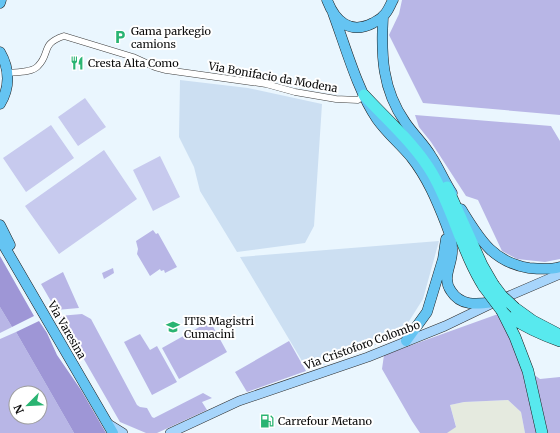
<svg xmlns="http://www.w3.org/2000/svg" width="560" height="433" viewBox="0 0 560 433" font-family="Merriweather,serif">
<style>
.industrial{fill:#e5eadf}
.farmland{fill:#ccdff2}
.green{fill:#b8b6e6;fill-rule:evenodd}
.forest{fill:#9e96d6}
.pitch{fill:#c7caee}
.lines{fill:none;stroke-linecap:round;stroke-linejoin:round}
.street-casing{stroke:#3e3e3e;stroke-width:7}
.secondary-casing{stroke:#2d2d2d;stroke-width:10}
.primary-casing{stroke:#1c1c1c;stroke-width:11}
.highway-casing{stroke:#1c1c1c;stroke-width:12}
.street{stroke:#fff;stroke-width:6}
.secondary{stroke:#a7d5fb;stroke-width:9}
.primary{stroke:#65c4f2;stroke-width:10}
.highway{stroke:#58e9ee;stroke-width:11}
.highway-bridge-casing{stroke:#1c1c1c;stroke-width:12;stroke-linecap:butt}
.highway-bridge{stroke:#58e9ee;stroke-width:11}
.labels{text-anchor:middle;stroke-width:4;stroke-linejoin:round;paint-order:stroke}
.poi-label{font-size:11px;fill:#0b0b0b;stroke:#fff;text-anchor:start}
.street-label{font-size:11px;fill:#0b0b0b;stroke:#fff}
</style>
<rect width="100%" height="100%" fill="#eaf6fe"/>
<path class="industrial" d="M 508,400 L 521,412 L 525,433 L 447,433 L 456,426 L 450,405 L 464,402 Z"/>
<path class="farmland" d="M 180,80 L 248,88 L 322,104 L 314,226 L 305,243 L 237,252 L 200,191 L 194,167 L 179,137 Z
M 439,241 L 423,299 L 406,326 L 391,339 L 308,371 L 240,257 Z"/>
<path class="green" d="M 402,0 L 560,0 L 560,115 L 423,103 L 389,35 L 399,14 Z
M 415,115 L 551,126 L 560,141 L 560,259 L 545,262 L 517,259 L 502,251 L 478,200 L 466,196 L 431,142 L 419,127 Z
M 153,230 L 156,234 L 158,233 L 177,267 L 165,273 L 164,270 L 161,271 L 160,269 L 150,276 L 137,254 L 138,249 L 136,241 Z
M 113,268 L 114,273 L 104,279 L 102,273 Z
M 63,272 L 79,308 L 56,310 L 41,284 Z
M 0,307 L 12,327 L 0,333 Z
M 82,314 L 91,319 L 137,405 L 140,407 L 147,408 L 152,417 L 154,418 L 203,393 L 212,398 L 202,402 L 207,410 L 157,433 L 146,433 L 120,422 L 59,316 Z
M 498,314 L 513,344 L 523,367 L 540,379 L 560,377 L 560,433 L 525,433 L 521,412 L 508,400 L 464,402 L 450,405 L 456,427 L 447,433 L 420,433 L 412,421 L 382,369 L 384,355 Z
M 210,321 L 227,352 L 179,379 L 162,348 Z
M 16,332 L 74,433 L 0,433 L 0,339 ZM 16,393 L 40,393 L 40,417 L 16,417 Z
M 140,334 L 150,350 L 157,346 L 177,382 L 152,395 L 124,342 Z
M 289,341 L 306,371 L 247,392 L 235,372 Z"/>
<path class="forest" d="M 0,256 L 34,316 L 12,327 L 0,307 Z
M 39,321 L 47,333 L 57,355 L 81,390 L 106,433 L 74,433 L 16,332 Z"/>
<path class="pitch" d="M 85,98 L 106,127 L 78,146 L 58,117 Z
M 51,125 L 74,158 L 26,192 L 3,158 Z
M 104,150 L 137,199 L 59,254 L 25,206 Z
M 160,156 L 180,197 L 153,211 L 133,170 Z"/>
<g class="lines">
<g class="street-casing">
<path id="street" d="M 7,73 C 16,72 32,73 38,66 C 51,53 40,44 64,36 L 133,57 L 155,67 L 166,70 L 266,84 L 295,92 L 336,99 L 358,100 L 364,95"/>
</g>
<g class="secondary-casing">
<path id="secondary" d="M 107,423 L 123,433
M 170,433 L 239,401 L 368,357 L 445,326 L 495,302 L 560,274"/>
</g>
<g class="primary-casing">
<path id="primary" d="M 327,0 C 335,21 350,35 373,23 C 376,21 381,19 383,16 C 388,12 390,5 393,0
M 0,3 L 1,0
M 333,13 C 345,45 358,92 377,119 C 387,133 400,144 411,157 C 427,177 437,201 446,224 C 450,234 453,243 452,253 C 451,267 442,278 451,291 C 461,307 478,304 495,302
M 383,17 C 381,55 382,89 405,122 C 413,134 424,144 431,156 C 439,168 444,181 452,193
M 0,52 C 10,69 10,88 0,104
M 461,209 C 479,238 492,262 529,268 C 539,269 550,270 560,267
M 0,225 L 10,245
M 0,239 L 113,433
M 406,341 L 427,312 L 443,259 L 446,239"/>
</g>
<g class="highway-casing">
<path id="highway" d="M 364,95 C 387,120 415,144 432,173 C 453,209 462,252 484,287
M 447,187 L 482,265 L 493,284
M 515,308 L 533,321 L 556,333
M 502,311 L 515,337 L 528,371 L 542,433
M 505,313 C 522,326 540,334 560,341"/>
</g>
<use href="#street" class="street"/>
<use href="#secondary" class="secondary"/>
<use href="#primary" class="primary"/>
<use href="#highway" class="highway"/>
<g class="highway-bridge-casing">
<path id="highway-bridge" d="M 493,284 L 502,296 L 515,308
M 484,287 L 502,311"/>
</g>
<use href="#highway-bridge" class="highway-bridge"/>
</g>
<defs>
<g id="parking-bare" transform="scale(1.08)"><path d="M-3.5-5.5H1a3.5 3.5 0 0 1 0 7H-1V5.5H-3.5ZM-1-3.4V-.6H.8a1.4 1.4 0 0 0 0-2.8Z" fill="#2ab472" stroke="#fff" stroke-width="2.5" paint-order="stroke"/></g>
<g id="restaurant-bare" transform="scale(1.08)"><path d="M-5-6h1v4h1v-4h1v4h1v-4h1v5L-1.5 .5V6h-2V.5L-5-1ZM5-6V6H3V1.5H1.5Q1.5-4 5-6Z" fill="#2ab472" stroke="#fff" stroke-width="2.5" paint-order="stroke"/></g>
<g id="university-bare" transform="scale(1.08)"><path d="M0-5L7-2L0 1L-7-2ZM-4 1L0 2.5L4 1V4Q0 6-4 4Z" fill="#2ab472" stroke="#fff" stroke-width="2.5" paint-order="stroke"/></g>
<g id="fuel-bare" transform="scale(1.08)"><path d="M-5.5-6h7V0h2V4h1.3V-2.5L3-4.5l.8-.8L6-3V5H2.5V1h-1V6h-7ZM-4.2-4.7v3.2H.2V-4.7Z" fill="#2ab472" stroke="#fff" stroke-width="2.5" paint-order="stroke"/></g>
</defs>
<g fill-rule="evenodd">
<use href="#parking-bare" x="120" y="37"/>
<use href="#restaurant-bare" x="77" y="63"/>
<use href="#university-bare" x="173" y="327"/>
<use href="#fuel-bare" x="267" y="421"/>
</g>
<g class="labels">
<g class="poi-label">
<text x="131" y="35">Gama parkegio<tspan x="131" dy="13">camions</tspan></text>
<text x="88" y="67">Cresta Alta Como</text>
<text x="184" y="325">ITIS Magistri<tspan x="184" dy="13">Cumacini</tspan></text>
<text x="278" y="425">Carrefour Metano</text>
</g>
<g class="street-label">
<text transform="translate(273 77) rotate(10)" y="4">Via Bonifacio da Modena</text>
<text transform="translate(67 330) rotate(60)" y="4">Via Varesina</text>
<text transform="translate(362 345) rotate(-20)" y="4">Via Cristoforo Colombo</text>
</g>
</g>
<g transform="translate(28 405) rotate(246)"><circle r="19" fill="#ffffff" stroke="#9d9d9d"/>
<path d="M0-3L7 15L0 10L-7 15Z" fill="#2ab472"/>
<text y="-6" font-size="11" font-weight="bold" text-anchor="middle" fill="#0b0b0b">N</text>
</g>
</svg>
